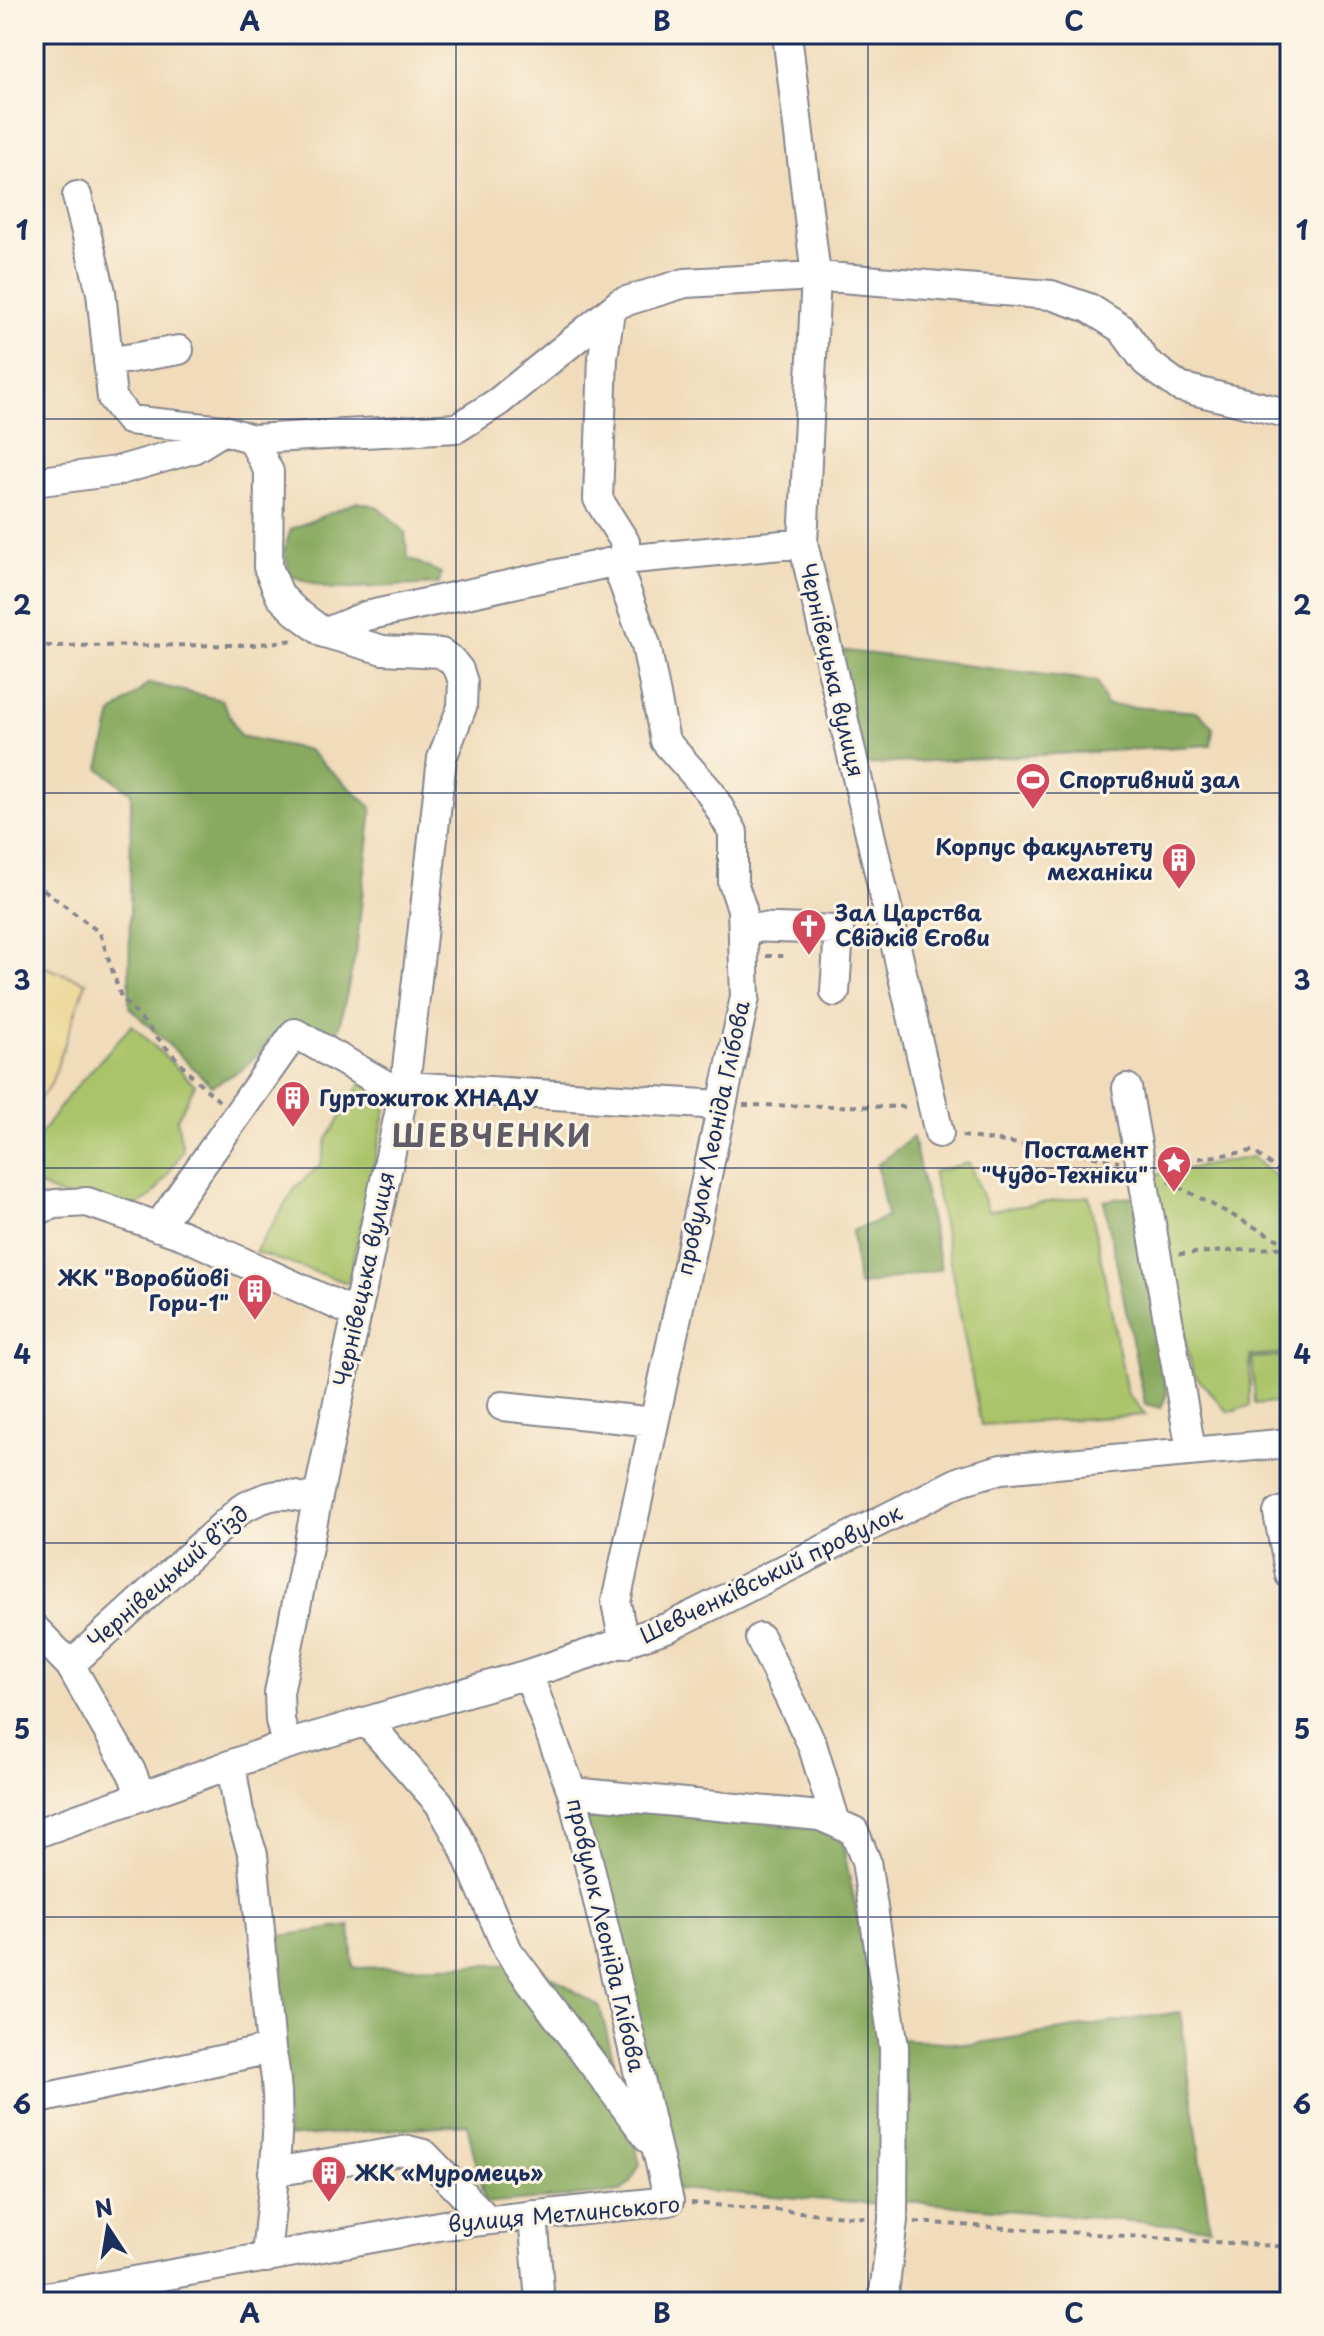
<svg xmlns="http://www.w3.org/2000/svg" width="1324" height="2336" viewBox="0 0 1324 2336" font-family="'Playpen Sans',sans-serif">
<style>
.green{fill:#abc46a;stroke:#637a64;stroke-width:2}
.forest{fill:#88aa5e;stroke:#526c5e;stroke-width:2}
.sand{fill:#eeda9e;stroke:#84847e;stroke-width:2}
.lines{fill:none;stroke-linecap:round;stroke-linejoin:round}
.minor-casing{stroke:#86858c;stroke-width:32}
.path{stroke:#86858c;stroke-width:4;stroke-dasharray:6 6;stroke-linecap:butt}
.minor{stroke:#fff;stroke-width:28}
.grid{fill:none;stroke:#1b2f5e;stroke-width:2;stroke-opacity:0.55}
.labels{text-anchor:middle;stroke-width:6;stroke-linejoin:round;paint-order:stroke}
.street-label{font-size:22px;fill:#1b2f5e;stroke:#fcf5e5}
.poi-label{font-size:22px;font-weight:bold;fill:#1b2f5e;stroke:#fcf5e5;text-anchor:start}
.district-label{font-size:30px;font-weight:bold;letter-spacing:2px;fill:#5f5c68;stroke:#fcf5e5}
.neatline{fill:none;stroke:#1b2f5e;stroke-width:3}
.grid-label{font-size:26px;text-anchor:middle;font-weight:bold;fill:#1b2f5e}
</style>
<rect width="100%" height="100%" fill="#fcf5e5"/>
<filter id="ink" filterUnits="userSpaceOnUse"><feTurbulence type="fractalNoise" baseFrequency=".0125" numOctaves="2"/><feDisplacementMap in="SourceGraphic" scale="16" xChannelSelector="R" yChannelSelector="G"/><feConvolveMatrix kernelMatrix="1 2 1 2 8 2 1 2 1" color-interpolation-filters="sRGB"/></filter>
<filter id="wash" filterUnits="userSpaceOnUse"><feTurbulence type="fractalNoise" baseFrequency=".006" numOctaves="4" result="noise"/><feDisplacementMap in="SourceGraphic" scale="32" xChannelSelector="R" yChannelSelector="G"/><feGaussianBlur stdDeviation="1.8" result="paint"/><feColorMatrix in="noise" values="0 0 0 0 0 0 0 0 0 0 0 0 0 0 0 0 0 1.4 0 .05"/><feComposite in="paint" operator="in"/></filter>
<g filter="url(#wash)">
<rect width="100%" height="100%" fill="#f0dbba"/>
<path class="green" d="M 132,1025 L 195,1085 L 177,1119 L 183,1151 C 173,1165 162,1186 149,1198 C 123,1221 61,1197 34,1183 L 34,1143 L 69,1095 Z
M 362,1082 L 388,1100 L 348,1283 L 255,1252 L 296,1187 L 321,1164 L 327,1139 Z
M 1252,1157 L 1290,1188 L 1290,1353 L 1250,1356 L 1250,1406 L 1228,1412 L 1193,1373 L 1148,1176 Z
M 969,1163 L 988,1211 L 1089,1196 L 1127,1393 L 1146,1415 L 981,1425 L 933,1172 Z
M 1290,1356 L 1290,1401 L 1255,1404 L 1252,1358 Z"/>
<path class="forest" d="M 357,502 L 378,507 L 405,532 L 408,558 L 441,573 L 439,584 L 331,589 L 291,576 L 284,550 L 291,529 Z
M 838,650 L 1097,681 L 1106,705 L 1198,712 L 1213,727 L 1211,745 L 861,765 Z
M 149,683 L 222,700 L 240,736 L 308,750 L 372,808 L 356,952 L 337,1036 L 287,1023 L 243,1069 L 212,1086 L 129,1007 L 131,793 L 99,768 L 112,714 Z
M 913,1137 L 941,1269 L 858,1286 L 852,1231 L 887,1217 L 877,1165 Z
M 1134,1196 L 1167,1394 L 1161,1408 L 1145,1404 L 1104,1201 Z
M 579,1800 L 840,1832 L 888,2062 L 883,2204 L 676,2189 Z
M 350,1926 L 353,1968 L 533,1964 L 600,2007 L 640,2164 L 631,2182 L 620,2192 L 485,2204 L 467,2124 L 287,2137 L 279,1936 Z
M 1180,2012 L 1210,2228 L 904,2201 L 902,2039 L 972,2044 Z"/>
<path class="sand" d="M 34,963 L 86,982 L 51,1084 L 34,1106 Z"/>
</g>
<g filter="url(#ink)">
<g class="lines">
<g class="minor-casing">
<path id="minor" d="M 787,34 L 816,276 L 803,543 L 939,1133
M 77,196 L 101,292 L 112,398 L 129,420 L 224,430
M 610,312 L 603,357 L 598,499 L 625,542 L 620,574 L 646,645 L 665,741 L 710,792 L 733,832 L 733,883 L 742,909 L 745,997 L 616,1602 L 624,1644
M 108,362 L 179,350
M 252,439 L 269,472 L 268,567 L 280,596 L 295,611 L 324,633 L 383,650 L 441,653 L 451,660 L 459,670 L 463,682 L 462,707 L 442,758 L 405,1086 L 317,1501 L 279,1693 L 280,1720 L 286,1745
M 34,482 L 117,471 L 193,449 L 224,430 L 252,439 L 457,428 L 498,402 L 620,303 L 685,283 L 816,276 L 1051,295 L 1089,308 L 1122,329 L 1146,362 L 1180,387 L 1290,414
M 324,633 L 366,616 L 622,560 L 803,543
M 743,927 L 839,930 L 835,992
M 405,1086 L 721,1105
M 1127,1088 L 1191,1450
M 34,1211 L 55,1204 L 87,1202 L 183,1235 L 357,1314
M 158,1227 L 295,1033 L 403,1095
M 502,1406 L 654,1422
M 1290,1509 L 1278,1513 L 1290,1575
M 34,1628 L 70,1665 L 132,1773 L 141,1796
M 760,1638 L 812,1744 L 836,1823
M 70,1665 L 241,1509 C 272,1492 283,1491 317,1501
M 367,1722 L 439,1803 L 462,1844 L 508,1951 L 649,2139
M 231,1765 L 239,1812 L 253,1855 L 271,2049 C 286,2111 271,2193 266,2258
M 572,1792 L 820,1816 L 854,1831 L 866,1861 L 894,2047 L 893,2220 L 883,2302
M 34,1834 L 286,1745 L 528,1674 L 669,1627 L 960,1481 L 1001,1469 L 1290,1443
M 34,2100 L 271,2049
M 273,2172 L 408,2150 L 424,2154 L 488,2220
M 533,2215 L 540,2302
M 34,2299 L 444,2225 L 669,2201 L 572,1792 L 528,1674"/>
</g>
<path class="path" d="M 1284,34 L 1290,35
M 34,36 L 41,34
M 34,646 L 252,645 L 295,640
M 34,882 L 100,933 L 121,997 L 192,1076 L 219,1101
M 766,956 L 783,956
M 743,1105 L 910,1107
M 962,1136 L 1056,1149 L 1119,1162
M 1163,1163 L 1253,1151 L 1290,1180
M 1283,1174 L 1290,1235
M 1168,1181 L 1290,1246
M 1179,1254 L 1290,1247
M 691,2203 L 870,2218
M 915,2222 L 1290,2247"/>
<use href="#minor" class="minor"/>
</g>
</g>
<path class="grid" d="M 456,34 L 456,2302M 868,34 L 868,2302M 34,419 L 1290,419M 34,793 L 1290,793M 34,1168 L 1290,1168M 34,1543 L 1290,1543M 34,1917 L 1290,1917"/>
<defs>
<g id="stadium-pin" transform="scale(1.8)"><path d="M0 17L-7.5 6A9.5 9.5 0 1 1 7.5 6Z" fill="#d1495b" stroke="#fcf5e5"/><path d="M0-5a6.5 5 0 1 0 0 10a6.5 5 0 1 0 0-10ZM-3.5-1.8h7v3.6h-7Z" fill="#fff"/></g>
<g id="building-pin" transform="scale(1.8)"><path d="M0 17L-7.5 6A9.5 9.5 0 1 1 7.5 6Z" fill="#d1495b" stroke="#fcf5e5"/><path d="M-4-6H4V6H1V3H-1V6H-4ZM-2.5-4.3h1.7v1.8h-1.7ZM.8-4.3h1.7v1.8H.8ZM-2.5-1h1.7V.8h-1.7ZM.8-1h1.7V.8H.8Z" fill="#fff"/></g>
<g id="church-pin" transform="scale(1.8)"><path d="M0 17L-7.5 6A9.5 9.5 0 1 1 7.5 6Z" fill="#d1495b" stroke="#fcf5e5"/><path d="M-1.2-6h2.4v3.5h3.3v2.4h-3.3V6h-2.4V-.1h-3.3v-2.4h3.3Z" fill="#fff"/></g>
<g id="sight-pin" transform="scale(1.8)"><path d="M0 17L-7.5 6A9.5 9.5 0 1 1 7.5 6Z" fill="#d1495b" stroke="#fcf5e5"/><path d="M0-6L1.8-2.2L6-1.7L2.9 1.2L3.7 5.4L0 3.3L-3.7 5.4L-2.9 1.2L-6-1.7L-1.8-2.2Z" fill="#fff"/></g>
</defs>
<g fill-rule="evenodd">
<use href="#stadium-pin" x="1033" y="780"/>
<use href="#building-pin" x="1179" y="860"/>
<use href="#church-pin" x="809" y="926"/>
<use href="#building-pin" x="293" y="1098"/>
<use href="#sight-pin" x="1174" y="1163"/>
<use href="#building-pin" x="255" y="1291"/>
<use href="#building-pin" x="329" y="2173"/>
</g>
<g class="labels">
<g class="street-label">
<text transform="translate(832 670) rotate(77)" y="8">Чернівецька вулиця</text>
<text transform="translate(713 1138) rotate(-78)" y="8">провулок Леоніда Глібова</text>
<text transform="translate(364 1279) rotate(-78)" y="8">Чернівецька вулиця</text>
<text transform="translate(771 1574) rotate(-26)" y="8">Шевченківський провулок</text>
<text transform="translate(168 1577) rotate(-41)" y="8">Чернівецький вʼїзд</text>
<text transform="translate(606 1935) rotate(77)" y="8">провулок Леоніда Глібова</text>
<text transform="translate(564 2214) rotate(-5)" y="8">вулиця Метлинського</text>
</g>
<g class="poi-label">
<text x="1059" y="788">Спортивний зал</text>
<text x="1153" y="855" text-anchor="end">Корпус факультету<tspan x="1153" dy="25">механіки</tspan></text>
<text x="835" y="921">Зал Царства<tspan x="835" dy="25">Свідків Єгови</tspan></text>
<text x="319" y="1106">Гуртожиток ХНАДУ</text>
<text x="1148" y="1158" text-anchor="end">Постамент<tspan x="1148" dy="25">"Чудо-Техніки"</tspan></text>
<text x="229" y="1286" text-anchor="end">ЖК "Воробйові<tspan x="229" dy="25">Гори-1"</tspan></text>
<text x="355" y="2181">ЖК «Муромець»</text>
</g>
<g class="district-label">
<text x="492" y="1147">ШЕВЧЕНКИ</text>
</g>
</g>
<rect width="1324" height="2336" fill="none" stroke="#fcf5e5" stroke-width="88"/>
<g transform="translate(108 2228) rotate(348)" stroke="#fcf5e5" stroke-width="6" paint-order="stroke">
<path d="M0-6L14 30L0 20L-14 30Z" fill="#1b2f5e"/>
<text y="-12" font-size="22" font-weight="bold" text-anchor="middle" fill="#1b2f5e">N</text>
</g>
<rect x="44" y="44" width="1236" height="2248" class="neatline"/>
<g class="grid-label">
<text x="250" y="31">A</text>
<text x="662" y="31">B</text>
<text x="1074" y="31">C</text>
<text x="22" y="240">1</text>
<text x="1302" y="240">1</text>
<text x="22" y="615">2</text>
<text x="1302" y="615">2</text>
<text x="22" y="990">3</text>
<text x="1302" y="990">3</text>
<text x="22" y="1364">4</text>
<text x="1302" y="1364">4</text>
<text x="22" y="1739">5</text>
<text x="1302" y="1739">5</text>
<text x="22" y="2114">6</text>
<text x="1302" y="2114">6</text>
<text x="250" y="2323">A</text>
<text x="662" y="2323">B</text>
<text x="1074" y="2323">C</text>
</g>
</svg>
